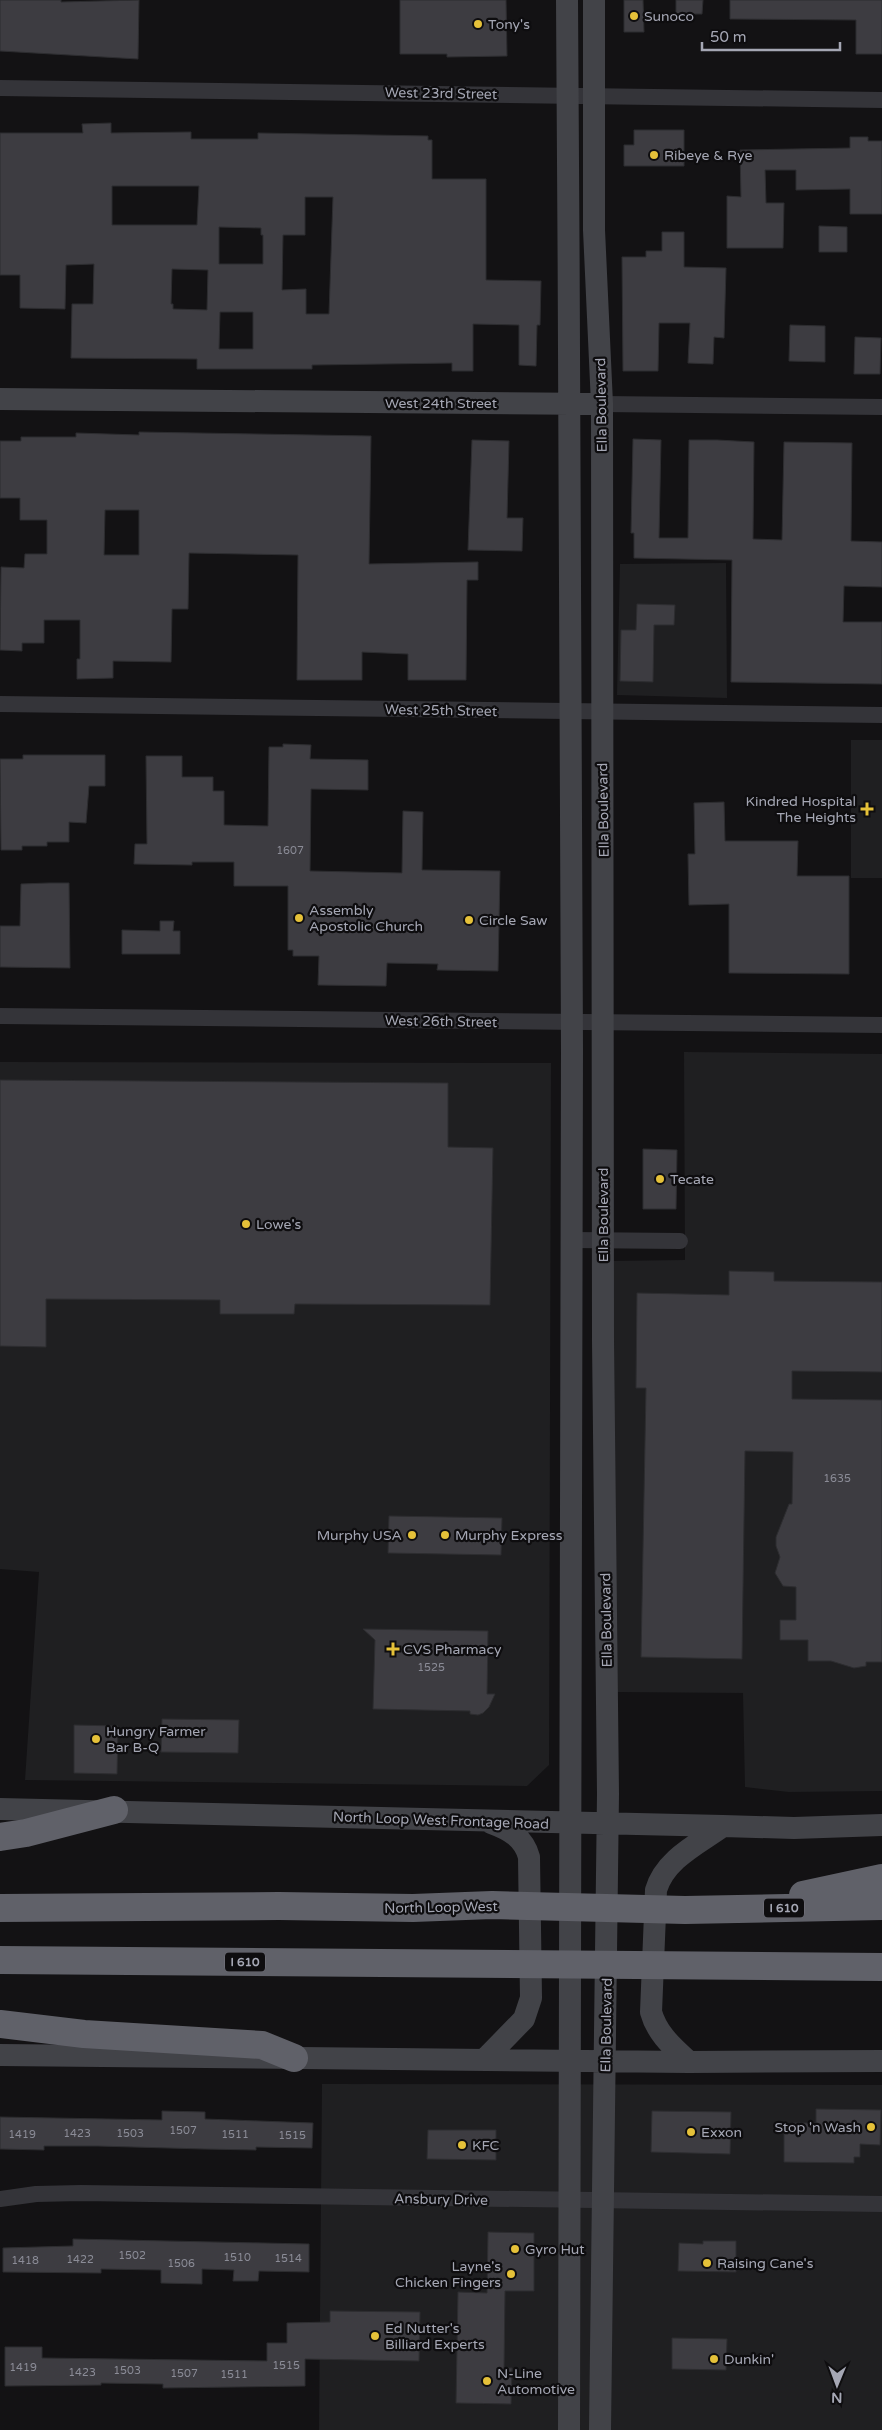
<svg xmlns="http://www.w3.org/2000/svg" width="882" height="2430" viewBox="0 0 882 2430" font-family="'Varela Round',sans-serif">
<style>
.built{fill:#1f1f21}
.building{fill:#3d3c41;stroke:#2d2d30;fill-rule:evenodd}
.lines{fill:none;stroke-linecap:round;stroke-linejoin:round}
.street{stroke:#343439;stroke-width:16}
.secondary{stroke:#424348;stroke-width:22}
.highway{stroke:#606169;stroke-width:28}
.poi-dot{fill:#e5c139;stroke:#0e0d0f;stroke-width:2}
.labels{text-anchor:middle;stroke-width:4.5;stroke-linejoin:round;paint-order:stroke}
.number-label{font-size:11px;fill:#8b8c97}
.shield{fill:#0e0d0f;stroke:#787982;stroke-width:1}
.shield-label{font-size:12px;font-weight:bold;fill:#a5a7b4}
.poi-label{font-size:14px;fill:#a5a7b4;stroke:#0e0d0f;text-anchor:start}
.street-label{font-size:14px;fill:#a5a7b4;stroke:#0e0d0f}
</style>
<rect width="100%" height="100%" fill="#131214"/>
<path class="built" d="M 726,563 L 727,698 L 617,695 L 620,564 Z
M 851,740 L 882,740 L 882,878 L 851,878 Z
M 684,1052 L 882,1054 L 882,1791 L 789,1792 L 745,1787 L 743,1693 L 616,1692 L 611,1261 L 685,1260 Z
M 0,1062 L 551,1063 L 549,1765 L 527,1786 L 25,1780 L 39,1572 L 0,1569 Z
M 322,2084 L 882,2085 L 882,2430 L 319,2430 Z"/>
<path class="building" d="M 0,0 L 61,0 L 61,2 L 139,0 L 138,59 L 0,51 Z
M 400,0 L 506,0 L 507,56 L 447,57 L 447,54 L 400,54 Z
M 624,0 L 643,0 L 644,32 L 624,32 Z
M 676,0 L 703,0 L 702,14 L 692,14 L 691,18 L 676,17 Z
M 730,0 L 882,0 L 882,54 L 856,54 L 856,20 L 730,19 Z
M 111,123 L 111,133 L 191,132 L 191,139 L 258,139 L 258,133 L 428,136 L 428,140 L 432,140 L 432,179 L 486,179 L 486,280 L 541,281 L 540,325 L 537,325 L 536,366 L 519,365 L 519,325 L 473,324 L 473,371 L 452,371 L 452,363 L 312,365 L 312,369 L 197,369 L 197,359 L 71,358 L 72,304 L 93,304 L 94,264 L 66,265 L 65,309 L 20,308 L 20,275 L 0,275 L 0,133 L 83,133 L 82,124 ZM 112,186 L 199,186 L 197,225 L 112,225 ZM 305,197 L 333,197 L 329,314 L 306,314 L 306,289 L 282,290 L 283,235 L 305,235 ZM 219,227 L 261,228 L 261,235 L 263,235 L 263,264 L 219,264 ZM 172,269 L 208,270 L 207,310 L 173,309 L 173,304 L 171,304 ZM 220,312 L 253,312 L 253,349 L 219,349 Z
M 634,130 L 684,130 L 684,166 L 624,166 L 624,145 L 634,145 Z
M 850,137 L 868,137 L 868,141 L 882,141 L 882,214 L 850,214 L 850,189 L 796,190 L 796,170 L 765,170 L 766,203 L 784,203 L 783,248 L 727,248 L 727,196 L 741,197 L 740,150 L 850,148 Z
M 819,226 L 847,227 L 847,252 L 819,252 Z
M 662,232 L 684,232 L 684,267 L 726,268 L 724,338 L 714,337 L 713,364 L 688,363 L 690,323 L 659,323 L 658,371 L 623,371 L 622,257 L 646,257 L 646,251 L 662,251 Z
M 790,325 L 825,326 L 825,362 L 789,361 Z
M 855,337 L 881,338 L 880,374 L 854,374 Z
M 139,432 L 371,436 L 369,564 L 478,562 L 478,580 L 467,580 L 466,680 L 408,680 L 408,654 L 362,652 L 362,680 L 297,680 L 298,555 L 189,553 L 188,609 L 172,609 L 171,662 L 113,661 L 113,678 L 77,679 L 77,659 L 80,659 L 80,620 L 44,620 L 44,643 L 22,643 L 22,651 L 0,650 L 1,567 L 24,568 L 25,554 L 47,554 L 47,520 L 20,520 L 20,498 L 0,498 L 0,441 L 21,441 L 21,437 L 76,437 L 76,433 L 139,435 ZM 105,510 L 139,510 L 139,555 L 104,555 Z
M 633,439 L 661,440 L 659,538 L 688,538 L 689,440 L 717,440 L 754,442 L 753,539 L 782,540 L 784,442 L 852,443 L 851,541 L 882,542 L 882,587 L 844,586 L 843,622 L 882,622 L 882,684 L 731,682 L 732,560 L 634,558 L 634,533 L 631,533 Z
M 472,440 L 509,441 L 507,518 L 523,518 L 522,551 L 468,550 Z
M 637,604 L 675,605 L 674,625 L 654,625 L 653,682 L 620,681 L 621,630 L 636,630 Z
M 283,744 L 311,745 L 310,759 L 368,760 L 368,790 L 311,789 L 310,871 L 402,873 L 403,811 L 423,812 L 422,870 L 500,871 L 498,971 L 437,970 L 438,964 L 387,963 L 386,986 L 318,985 L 319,956 L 293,956 L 293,950 L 288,950 L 288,886 L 234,886 L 234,862 L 192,862 L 192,865 L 134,864 L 135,844 L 147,844 L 146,756 L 182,756 L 182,777 L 213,777 L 213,791 L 224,791 L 224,825 L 268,826 L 269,747 L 283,747 Z
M 23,755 L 105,755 L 105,786 L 89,786 L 86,823 L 69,822 L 69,842 L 47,842 L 47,846 L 22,846 L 22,850 L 1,850 L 0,759 L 23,759 Z
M 724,802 L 725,841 L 798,841 L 797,876 L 849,876 L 849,974 L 729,973 L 729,904 L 689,905 L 688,854 L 695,854 L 694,803 Z
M 49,883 L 69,883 L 70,968 L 0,967 L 0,926 L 20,926 L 21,884 Z
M 160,921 L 174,921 L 173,931 L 180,931 L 180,954 L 122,954 L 122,930 L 160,931 Z
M 0,1080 L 448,1083 L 448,1147 L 493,1148 L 490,1305 L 295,1304 L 294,1314 L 220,1314 L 220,1300 L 46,1299 L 46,1347 L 0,1346 Z
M 643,1149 L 677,1150 L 676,1209 L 643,1209 Z
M 729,1271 L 774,1272 L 774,1281 L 882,1282 L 882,1372 L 792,1371 L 792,1399 L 882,1400 L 882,1662 L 866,1662 L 866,1666 L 854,1668 L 831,1661 L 808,1661 L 808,1640 L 780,1640 L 780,1620 L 796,1620 L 796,1587 L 783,1586 L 775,1573 L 780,1557 L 776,1546 L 776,1537 L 789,1504 L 792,1504 L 793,1452 L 745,1451 L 742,1659 L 641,1657 L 646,1388 L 636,1388 L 637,1293 L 729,1295 Z
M 389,1516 L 502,1518 L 501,1555 L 388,1553 Z
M 363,1629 L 488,1631 L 487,1694 L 495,1694 L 489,1707 L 483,1713 L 478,1715 L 470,1714 L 470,1711 L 373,1709 L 375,1640 Z
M 162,1719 L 239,1720 L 238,1753 L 161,1752 Z
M 74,1725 L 118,1726 L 117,1774 L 74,1773 Z
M 816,2109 L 881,2110 L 880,2145 L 860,2144 L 860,2157 L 854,2157 L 854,2163 L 784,2162 L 784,2133 L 793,2123 L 816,2123 Z
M 162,2111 L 205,2112 L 205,2119 L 313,2123 L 312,2148 L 256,2147 L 256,2150 L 204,2149 L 98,2146 L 44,2146 L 44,2150 L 0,2149 L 0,2117 L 162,2120 Z
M 652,2111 L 731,2112 L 730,2154 L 651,2152 Z
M 428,2130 L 496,2130 L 496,2160 L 427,2159 Z
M 488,2232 L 534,2233 L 534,2291 L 505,2291 L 504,2368 L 512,2368 L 511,2404 L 456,2403 L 458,2292 L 487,2293 Z
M 73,2239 L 309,2244 L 309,2272 L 259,2271 L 258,2281 L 233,2281 L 234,2270 L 202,2269 L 202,2284 L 161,2283 L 161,2270 L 101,2269 L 101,2273 L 3,2272 L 3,2248 L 73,2246 Z
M 703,2241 L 736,2241 L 736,2272 L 678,2271 L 679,2243 L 703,2244 Z
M 330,2311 L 420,2312 L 419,2361 L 305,2359 L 305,2386 L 163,2388 L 163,2384 L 101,2383 L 101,2385 L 5,2386 L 5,2347 L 42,2347 L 42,2358 L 267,2361 L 267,2343 L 287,2343 L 287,2323 L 330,2322 Z
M 672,2338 L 727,2339 L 726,2370 L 672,2369 Z"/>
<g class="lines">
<path class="street" d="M 0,88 L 882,100
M 602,404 L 882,407
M 0,704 L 882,715
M 0,1016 L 882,1025
M 572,1240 L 680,1241
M 0,2199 L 36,2194 L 81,2193 L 882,2204"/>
<path class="secondary" d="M 567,0 C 569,350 572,700 572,1050 C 572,1510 569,1970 569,2430
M 594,0 L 594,230 L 602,404 L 603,1341 L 608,1794 L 600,2430
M 0,399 L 602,404
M 0,1809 L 723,1826 L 794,1828 L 882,1825
M 0,2055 L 689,2062 L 882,2061
M 484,2060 L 524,2019 L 531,1998 L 529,1857 C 524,1838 510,1830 491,1823
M 689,2062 C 673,2047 657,2034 651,2012 L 656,1890 C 665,1859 698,1844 723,1826"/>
<path class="highway" d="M 0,1837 L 26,1833 L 114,1810
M 803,1895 L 882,1878
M 0,1908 L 279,1906 L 413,1908 L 492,1905 L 685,1910 L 882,1906
M 0,1960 L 882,1967
M 0,2024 L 84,2034 L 262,2045 L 294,2058"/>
</g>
<g class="poi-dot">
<circle cx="634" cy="16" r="5"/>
<circle cx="478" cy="24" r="5"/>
<circle cx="654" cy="155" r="5"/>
<path d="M864.5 801.5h5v5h5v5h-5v5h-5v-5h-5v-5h5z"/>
<circle cx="299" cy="918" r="5"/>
<circle cx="469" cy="920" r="5"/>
<circle cx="660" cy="1179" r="5"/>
<circle cx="246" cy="1224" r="5"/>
<circle cx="412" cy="1535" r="5"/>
<circle cx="445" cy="1535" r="5"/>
<path d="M390.5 1641.5h5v5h5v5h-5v5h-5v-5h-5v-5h5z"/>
<circle cx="96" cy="1739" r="5"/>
<circle cx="871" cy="2127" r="5"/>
<circle cx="691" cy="2132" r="5"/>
<circle cx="462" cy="2145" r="5"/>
<circle cx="515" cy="2249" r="5"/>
<circle cx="707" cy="2263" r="5"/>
<circle cx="511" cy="2274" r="5"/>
<circle cx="375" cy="2336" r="5"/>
<circle cx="714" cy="2359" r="5"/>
<circle cx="487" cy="2381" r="5"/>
</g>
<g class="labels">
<g class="number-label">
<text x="290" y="854">1607</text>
<text x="837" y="1482">1635</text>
<text x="431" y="1671">1525</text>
<text x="183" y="2134">1507</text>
<text x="77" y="2137">1423</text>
<text x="130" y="2137">1503</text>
<text x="22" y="2138">1419</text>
<text x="235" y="2138">1511</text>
<text x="292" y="2139">1515</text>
<text x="132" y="2259">1502</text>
<text x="237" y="2261">1510</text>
<text x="288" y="2262">1514</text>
<text x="80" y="2263">1422</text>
<text x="25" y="2264">1418</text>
<text x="181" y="2267">1506</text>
<text x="286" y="2369">1515</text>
<text x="23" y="2371">1419</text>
<text x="127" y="2374">1503</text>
<text x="82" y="2376">1423</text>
<text x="184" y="2377">1507</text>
<text x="234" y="2378">1511</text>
</g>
<g class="shield">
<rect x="764" y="1898.5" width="40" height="19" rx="4"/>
<rect x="225" y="1952.5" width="40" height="19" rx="4"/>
</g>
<g class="shield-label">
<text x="784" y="1912">I 610</text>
<text x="245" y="1966">I 610</text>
</g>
<g class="poi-label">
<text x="644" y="21">Sunoco</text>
<text x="488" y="29">Tony's</text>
<text x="664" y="160">Ribeye &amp; Rye</text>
<text x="856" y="806" text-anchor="end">Kindred Hospital<tspan x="856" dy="16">The Heights</tspan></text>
<text x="309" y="915">Assembly<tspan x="309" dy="16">Apostolic Church</tspan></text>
<text x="479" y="925">Circle Saw</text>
<text x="670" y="1184">Tecate</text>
<text x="256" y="1229">Lowe's</text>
<text x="402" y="1540" text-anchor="end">Murphy USA</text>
<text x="455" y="1540">Murphy Express</text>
<text x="403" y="1654">CVS Pharmacy</text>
<text x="106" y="1736">Hungry Farmer<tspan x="106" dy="16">Bar B-Q</tspan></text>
<text x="861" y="2132" text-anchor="end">Stop 'n Wash</text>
<text x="701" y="2137">Exxon</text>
<text x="472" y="2150">KFC</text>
<text x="525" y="2254">Gyro Hut</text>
<text x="717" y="2268">Raising Cane's</text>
<text x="501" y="2271" text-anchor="end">Layne's<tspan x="501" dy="16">Chicken Fingers</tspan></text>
<text x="385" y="2333">Ed Nutter's<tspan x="385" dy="16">Billiard Experts</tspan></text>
<text x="724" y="2364">Dunkin'</text>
<text x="497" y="2378">N-Line<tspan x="497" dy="16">Automotive</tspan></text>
</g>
<g class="street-label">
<text transform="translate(441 93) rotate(1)" y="5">West 23rd Street</text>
<text x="441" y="408">West 24th Street</text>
<text transform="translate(601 405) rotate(-91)" y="5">Ella Boulevard</text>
<text transform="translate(441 710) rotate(1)" y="5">West 25th Street</text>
<text transform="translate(603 810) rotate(-91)" y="5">Ella Boulevard</text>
<text transform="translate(441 1021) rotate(1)" y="5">West 26th Street</text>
<text transform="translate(603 1215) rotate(-90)" y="5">Ella Boulevard</text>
<text transform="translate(606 1620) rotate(-91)" y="5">Ella Boulevard</text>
<text transform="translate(441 1820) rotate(2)" y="5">North Loop West Frontage Road</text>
<text transform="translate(441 1907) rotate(-1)" y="5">North Loop West</text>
<text transform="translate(606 2025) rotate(-89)" y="5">Ella Boulevard</text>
<text transform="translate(441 2199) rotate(1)" y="5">Ansbury Drive</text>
</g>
</g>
<g transform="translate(837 2385) rotate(181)" stroke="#0e0d0f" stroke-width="4" paint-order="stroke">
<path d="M0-4L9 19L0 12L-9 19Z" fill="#a5a7b4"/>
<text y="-8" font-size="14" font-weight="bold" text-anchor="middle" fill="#a5a7b4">N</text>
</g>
<path d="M702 42v8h138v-8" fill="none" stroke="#a5a7b4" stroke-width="2.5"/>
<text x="710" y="42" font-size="15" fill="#a5a7b4" stroke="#0e0d0f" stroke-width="4" paint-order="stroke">50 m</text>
</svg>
